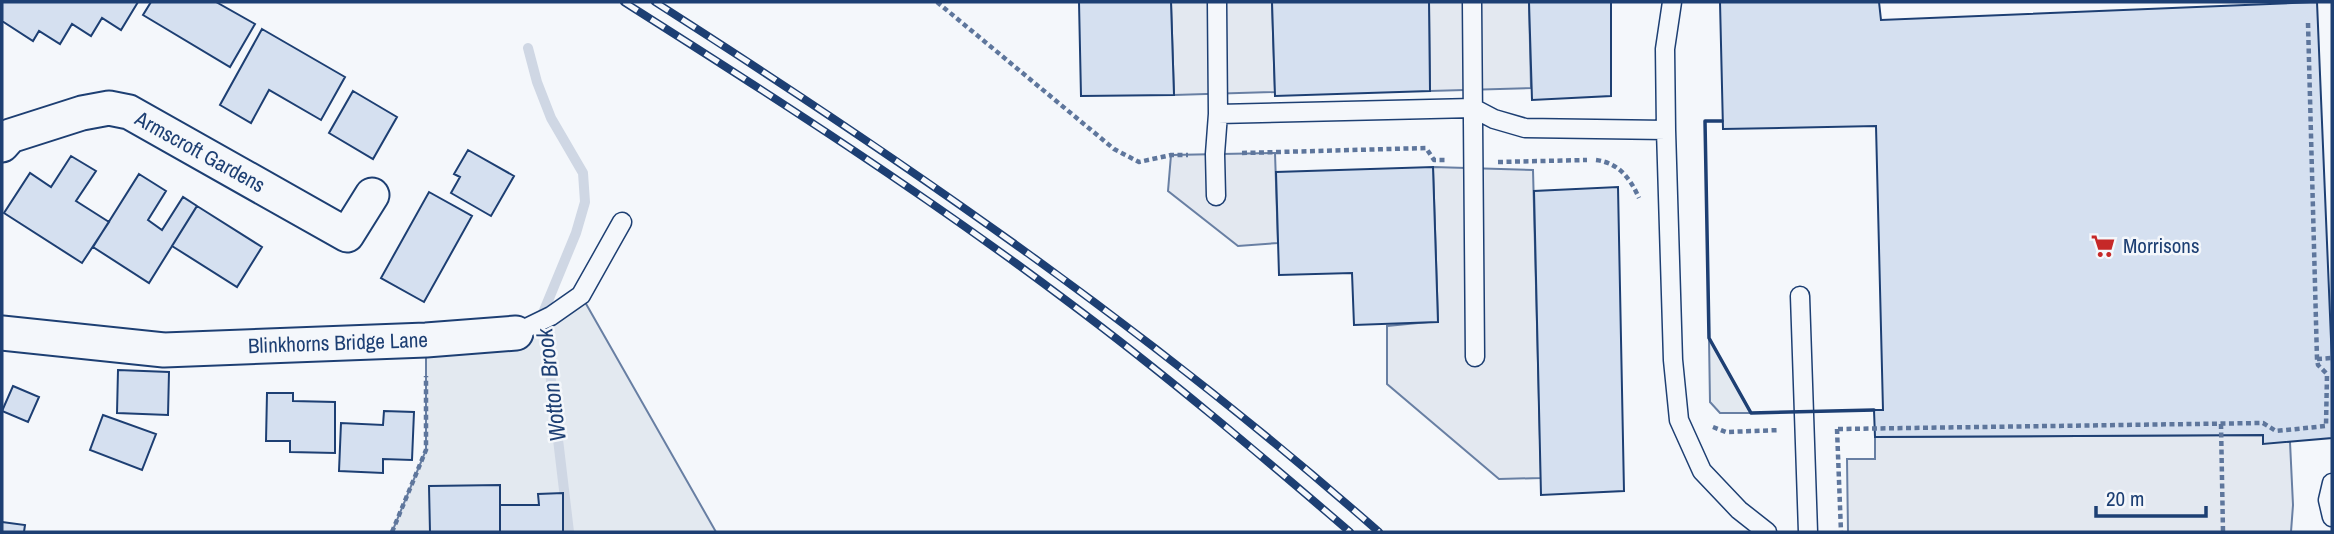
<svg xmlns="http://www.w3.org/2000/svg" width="2334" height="534" viewBox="0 0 2334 534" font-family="'Archivo Narrow',sans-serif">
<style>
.green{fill:#e3e9f0;stroke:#687fa3;stroke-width:2}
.parking{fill:#e3e8f0;stroke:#687fa3;stroke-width:2}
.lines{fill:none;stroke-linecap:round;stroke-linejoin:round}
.stream{stroke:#cfd7e4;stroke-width:10}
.building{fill:#d5e0f0;stroke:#1d3f73;stroke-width:2}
.lane-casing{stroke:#1d3f73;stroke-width:21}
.street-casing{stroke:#1d3f73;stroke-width:37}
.path{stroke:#5e769c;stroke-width:4.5;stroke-dasharray:5 3.5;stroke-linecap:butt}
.lane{stroke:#f4f7fb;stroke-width:18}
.street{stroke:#f4f7fb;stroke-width:33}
.rail-casing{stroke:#1d3f73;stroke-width:8}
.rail{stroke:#f4f7fb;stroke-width:5;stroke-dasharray:16;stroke-linecap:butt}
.wall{stroke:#1d3f73;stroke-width:3.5}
.labels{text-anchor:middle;stroke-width:5;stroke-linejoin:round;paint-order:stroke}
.street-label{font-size:21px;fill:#1d3f73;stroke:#f4f7fb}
.poi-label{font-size:21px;fill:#1d3f73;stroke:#f4f7fb;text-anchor:start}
.water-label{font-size:23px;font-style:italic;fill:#1d3f73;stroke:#f4f7fb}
</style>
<rect width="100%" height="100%" fill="#f4f7fb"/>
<path class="green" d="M 581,295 L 716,532 L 392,532 L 426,450 L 426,340 L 516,333 Z
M 1709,338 L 1751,413 L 1720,413 L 1710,402 Z"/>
<path class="parking" d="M 1171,2 L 1272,2 L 1275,92 L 1174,95 Z
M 1429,2 L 1529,2 L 1531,88 L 1430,91 Z
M 1275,153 L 1278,243 L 1238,246 L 1168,191 L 1171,155 Z
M 1433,167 L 1533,170 L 1541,478 L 1499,479 L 1387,384 L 1387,326 L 1438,321 Z
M 2263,435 L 2290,442 L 2293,505 L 2291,532 L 1848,532 L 1847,459 L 1875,459 L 1875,437 Z"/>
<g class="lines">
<path class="stream" d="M 528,48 L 537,82 L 551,118 L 583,173 L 585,202 L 576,233 L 543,313 L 569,532"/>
</g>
<path class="building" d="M 2,2 L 138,2 L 121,30 L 102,18 L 91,36 L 72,24 L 60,44 L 39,31 L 33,41 L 2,21 Z
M 151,2 L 216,2 L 255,24 L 230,67 L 143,15 Z
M 1079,2 L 1171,2 L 1174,95 L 1081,96 Z
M 1272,2 L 1429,2 L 1430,91 L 1275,96 Z
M 1529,2 L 1611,2 L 1611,96 L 1532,100 Z
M 1720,2 L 1879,2 L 1881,20 L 2317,2 L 2332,363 L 2332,438 L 2263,444 L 2263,435 L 1875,437 L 1874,410 L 1883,410 L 1876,126 L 1723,129 Z
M 262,29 L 345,77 L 321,120 L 269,90 L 251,123 L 220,105 Z
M 353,91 L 397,117 L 373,159 L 329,133 Z
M 468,150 L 514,176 L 491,216 L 451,193 L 460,177 L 454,174 Z
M 71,156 L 96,171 L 76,201 L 109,222 L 82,263 L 4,213 L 30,173 L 51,187 Z
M 1433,167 L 1438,322 L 1354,325 L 1352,273 L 1279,275 L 1276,172 Z
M 139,174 L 166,191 L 148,220 L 162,230 L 183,197 L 197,206 L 149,283 L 93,247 Z
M 1618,187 L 1624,491 L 1541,495 L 1534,191 Z
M 429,192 L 472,216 L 424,302 L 381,278 Z
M 197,206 L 262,247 L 237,287 L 172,246 Z
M 118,370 L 169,372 L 168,415 L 117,413 Z
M 13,386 L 39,397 L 28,422 L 2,411 Z
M 267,393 L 293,393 L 293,401 L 335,402 L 335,453 L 290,452 L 290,441 L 266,441 Z
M 384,411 L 414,412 L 412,460 L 383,459 L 383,473 L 339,471 L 341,423 L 383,425 Z
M 103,415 L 156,434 L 142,470 L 90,450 Z
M 500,485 L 500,532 L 430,532 L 429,486 Z
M 563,493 L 563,532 L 500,532 L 500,505 L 539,505 L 538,494 Z
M 2,522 L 25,525 L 24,532 L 2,532 Z"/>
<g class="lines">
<g class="lane-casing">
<path id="lane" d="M 1217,2 L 1218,114 L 1473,108 L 1494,119 L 1525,128 L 1666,130
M 1472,2 L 1475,357
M 1672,2 L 1665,49 L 1666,130 L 1673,360 L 1679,420 L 1702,471 L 1739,510 L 1767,532
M 1216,196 L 1215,154 L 1218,114
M 1800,296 L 1808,532
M 516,333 L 551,316 L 581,295 L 622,222
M 2332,483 L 2328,500 L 2332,517"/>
</g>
<g class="street-casing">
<path id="street" d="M 2,145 L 10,136 L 82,113 L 109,108 L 129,112 L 347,235 L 372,195
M 2,333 L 164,350 L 426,340 L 516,333"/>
</g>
<path class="path" d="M 937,2 L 1114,149 L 1139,162 L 1171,155 L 1188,155
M 1242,153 L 1426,148 L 1434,160 L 1447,160
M 1596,160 C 1619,163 1630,178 1639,198
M 1498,162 L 1587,160
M 2317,359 L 2332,358
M 2221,424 L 2223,532
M 1713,427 L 1726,432 L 1780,430
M 1837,429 L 1841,532
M 1838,429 L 2263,423 L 2276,431 L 2326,426 L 2327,374 L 2318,365 L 2317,359 L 2308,23
M 392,532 L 426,450 L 426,376"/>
<use href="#lane" class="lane"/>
<use href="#street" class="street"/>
<g class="rail-casing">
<path id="rail" d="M 624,2 C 774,97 925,194 1067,301 C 1165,374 1258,453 1350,532
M 655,2 C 909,164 1153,333 1379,532"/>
</g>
<use href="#rail" class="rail"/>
<path class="wall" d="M 1722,121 L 1705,121 L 1709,338 L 1751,413 L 1874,410"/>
</g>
<defs>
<g id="supermarket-bare" transform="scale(1.89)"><path d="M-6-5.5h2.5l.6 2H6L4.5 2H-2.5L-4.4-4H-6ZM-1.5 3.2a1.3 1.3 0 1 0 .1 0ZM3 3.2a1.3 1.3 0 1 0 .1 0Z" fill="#c62828" stroke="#f4f7fb" stroke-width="2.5" paint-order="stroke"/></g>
</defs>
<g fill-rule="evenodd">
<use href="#supermarket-bare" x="2103" y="246"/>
</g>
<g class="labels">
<g class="street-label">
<text transform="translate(200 152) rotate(29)" y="7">Armscroft Gardens</text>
<text transform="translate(338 343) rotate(-2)" y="7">Blinkhorns Bridge Lane</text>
</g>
<g class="poi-label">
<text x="2123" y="253">Morrisons</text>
</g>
<g class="water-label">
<text transform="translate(551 385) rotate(-97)" y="8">Wotton Brook</text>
</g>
</g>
<rect width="2334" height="534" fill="none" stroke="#1d3f73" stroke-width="7"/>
<path d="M2096 506v10h110v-10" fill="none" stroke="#1d3f73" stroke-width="3.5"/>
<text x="2106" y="506" font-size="21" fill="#1d3f73" stroke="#f4f7fb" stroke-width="5" paint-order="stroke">20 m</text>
</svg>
